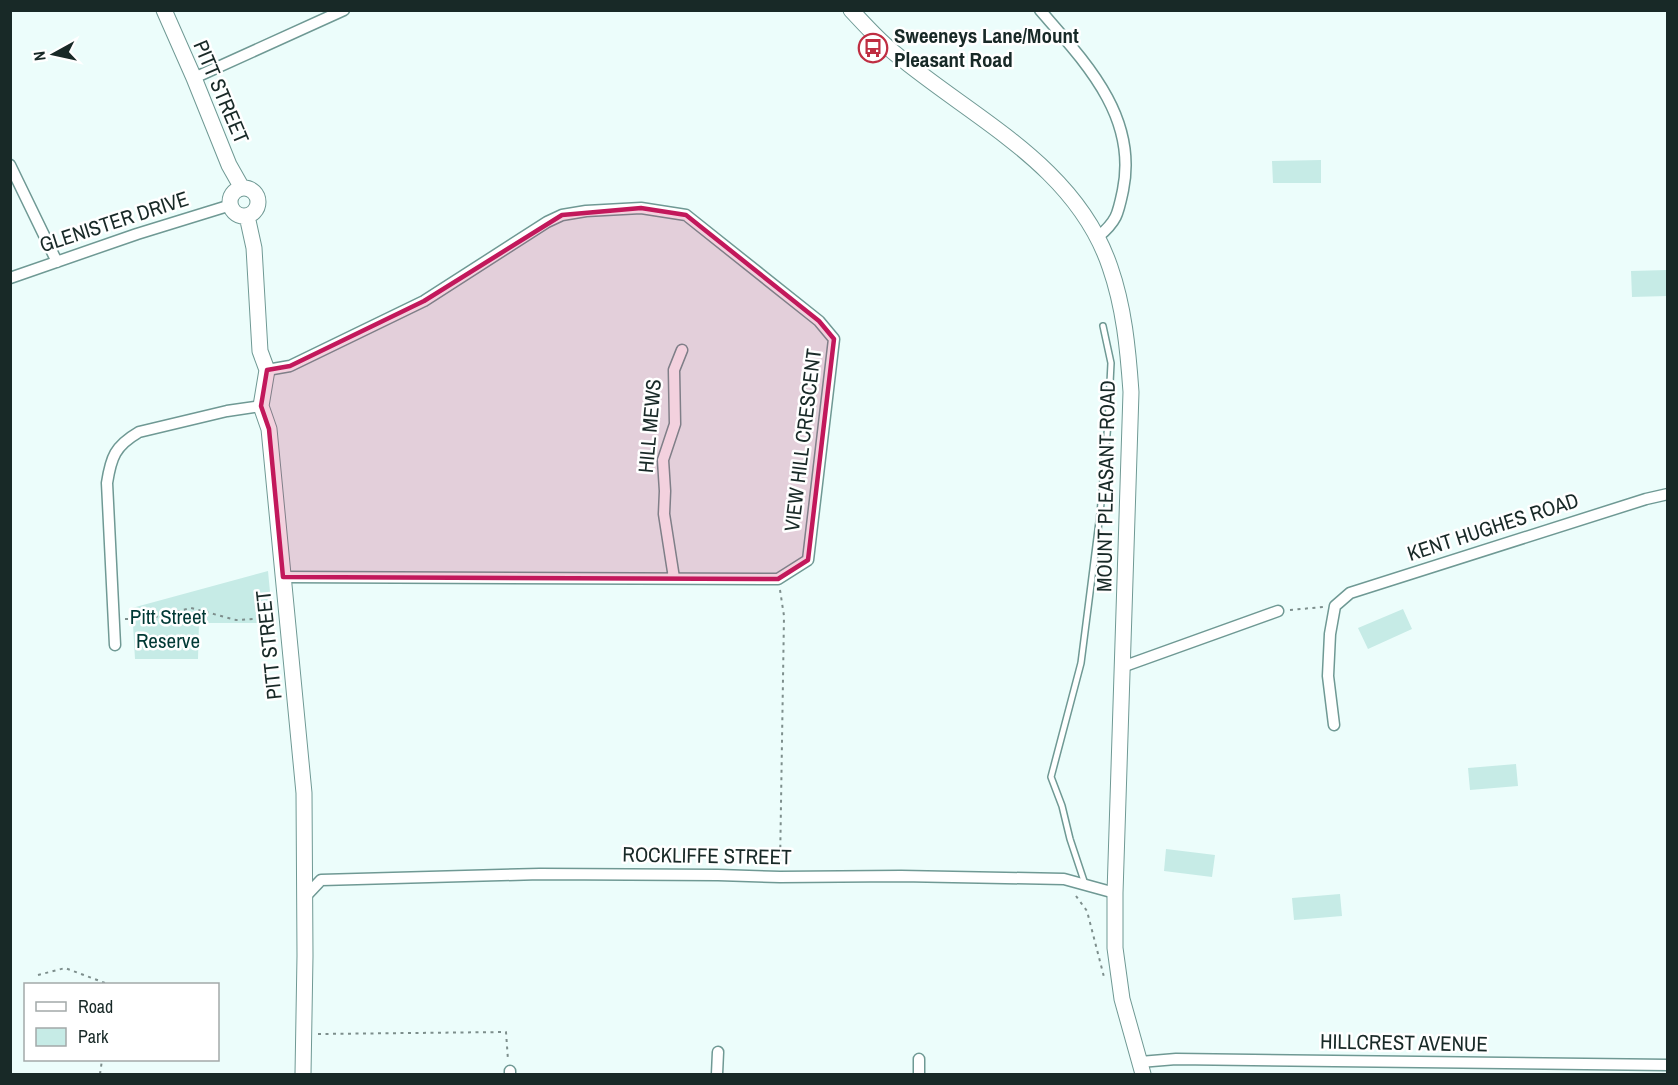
<svg xmlns="http://www.w3.org/2000/svg" width="1678" height="1085" viewBox="0 0 1678 1085" font-family="'Archivo Narrow',sans-serif">
<style>
.green{fill:#c6ebe6}
.lines{fill:none;stroke-linecap:round;stroke-linejoin:round}
.lane-casing{stroke:#6f9994;stroke-width:8}
.street-casing{stroke:#6f9994;stroke-width:13}
.secondary-casing{stroke:#6f9994;stroke-width:17}
.path{stroke:#7d8e8c;stroke-width:2;stroke-dasharray:3 4.5;stroke-linecap:butt}
.lane{stroke:#fff;stroke-width:5}
.street{stroke:#fff;stroke-width:10}
.secondary{stroke:#fff;stroke-width:15}
.marked{fill:#c2185b;fill-opacity:0.2;stroke:#c2185b;stroke-width:4.5;stroke-linejoin:round}
.labels{text-anchor:middle;stroke-width:5;stroke-linejoin:round;paint-order:stroke}
.poi-label{font-size:21px;font-weight:bold;fill:#182927;stroke:#fff;text-anchor:start}
.street-label{font-size:21px;fill:#182927;stroke:#fff}
.park-label{font-size:21px;fill:#013935;stroke:#fff}
</style>
<rect width="100%" height="100%" fill="#ecfdfb"/>
<path class="green" d="M 1321,160 L 1321,183 L 1273,183 L 1272,161 Z
M 1667,270 L 1667,296 L 1632,297 L 1631,271 Z
M 268,571 L 273,623 L 199,623 L 198,659 L 135,659 L 132,608 Z
M 1403,609 L 1412,629 L 1368,649 L 1358,628 Z
M 1516,764 L 1518,786 L 1470,790 L 1468,768 Z
M 1166,849 L 1215,855 L 1212,877 L 1164,871 Z
M 1340,894 L 1342,916 L 1294,920 L 1292,898 Z"/>
<g class="lines">
<g class="lane-casing">
<path id="lane" d="M 1085,884 L 1070,839 L 1062,806 L 1051,777 L 1081,663 L 1100,514 L 1108,423 L 1111,363 L 1103,326"/>
</g>
<g class="street-casing">
<path id="street" d="M 1040,10 C 1085,62 1138,116 1123,190 C 1118,214 1117,221 1098,237
M 194,78 L 344,10
M 10,165 L 57,262
M 10,278 L 137,234 L 231,205
M 267,370 L 290,366 L 424,301 L 547,222 L 562,215 L 586,211 L 641,208 L 686,215 L 819,321 L 834,339 L 808,560 L 778,579 L 283,577
M 674,578 L 664,514 L 665,491 L 663,460 L 675,424 L 674,370 L 682,350
M 115,645 L 107,483 C 111,457 115,446 139,432 L 227,411 L 261,406
M 1122,667 L 1278,611
M 1334,725 L 1328,676 L 1330,634 L 1335,606 L 1350,593 L 1646,499 L 1668,494
M 304,898 L 321,880 L 540,874 L 718,875 L 780,877 L 901,876 L 1064,879 L 1115,893
M 1140,1062 L 1176,1059 L 1668,1065
M 510,1074 L 510,1071
M 717,1074 L 718,1052
M 919,1074 L 919,1059"/>
</g>
<g class="secondary-casing">
<path id="secondary" d="M 164,10 L 194,78 L 229,165 L 242,188
M 851,10 C 866,26 880,42 897,55 C 974,119 1076,166 1110,267 C 1124,307 1128,349 1131,392 L 1115,893 L 1115,948 L 1122,999 L 1143,1074
M230 202a14 14 0 1 1 28 0a14 14 0 1 1-28 0Z
M 247,216 L 254,248 L 260,351 L 267,370 L 261,406 L 269,429 L 304,793 L 305,956 L 303,1074"/>
</g>
<path class="path" d="M 780,590 L 784,616 L 780,866
M 1290,610 L 1323,607
M 125,619 L 147,619 L 191,608 L 236,620 L 273,618
M 1076,896 L 1087,911 L 1104,977
M 38,975 L 65,968 L 108,984
M 318,1034 L 506,1032 L 508,1060
M 100,1074 L 102,1060"/>
<use href="#lane" class="lane"/>
<use href="#street" class="street"/>
<use href="#secondary" class="secondary"/>
</g>
<path class="marked" d="M 641,208 L 686,215 L 819,321 L 834,339 L 808,560 L 778,579 L 283,577 L 269,429 L 261,406 L 267,370 L 290,366 L 424,301 L 562,215 Z"/>
<defs>
<g id="bus-ring" transform="scale(1.5)"><circle r="9.5" fill="#fff" stroke="#bf2e42" stroke-width="1.5"/><path d="M-5-6H5V4H4V6H2V4H-2V6H-4V4H-5ZM-3.5-4V0h7V-4ZM-3.5 1.2v1.5H-2V1.2ZM2 1.2v1.5H3.5V1.2Z" fill="#bf2e42"/></g>
</defs>
<g fill-rule="evenodd">
<use href="#bus-ring" x="873" y="48"/>
</g>
<g class="labels">
<g class="poi-label">
<text x="894" y="43">Sweeneys Lane/Mount<tspan x="894" dy="24">Pleasant Road</tspan></text>
</g>
<g class="street-label">
<text transform="translate(221 92) rotate(67)" y="7">PITT STREET</text>
<text transform="translate(114 222) rotate(-18)" y="7">GLENISTER DRIVE</text>
<text transform="translate(650 426) rotate(-85)" y="7">HILL MEWS</text>
<text transform="translate(803 440) rotate(-83)" y="7">VIEW HILL CRESCENT</text>
<text transform="translate(1106 486) rotate(-89)" y="7">MOUNT PLEASANT ROAD</text>
<text transform="translate(1493 527) rotate(-18)" y="7">KENT HUGHES ROAD</text>
<text transform="translate(269 645) rotate(-96)" y="7">PITT STREET</text>
<text transform="translate(707 856) rotate(1)" y="7">ROCKLIFFE STREET</text>
<text transform="translate(1404 1043) rotate(1)" y="7">HILLCREST AVENUE</text>
</g>
<g class="park-label">
<text x="168" y="624">Pitt Street<tspan x="168" dy="24">Reserve</tspan></text>
</g>
</g>
<rect width="1678" height="1085" fill="none" stroke="#182927" stroke-width="24"/>
<rect x="24" y="983" width="195" height="78" fill="#ffffff" stroke="#a3a9a9" stroke-width="1.5"/>
<rect x="36" y="1002" width="30" height="9" fill="#ffffff" stroke="#a3a9a9" stroke-width="1.5"/>
<text x="78" y="1013" font-size="18" fill="#182927">Road</text>
<rect x="36" y="1028" width="30" height="18" fill="#c6ebe6" stroke="#a3a9a9" stroke-width="1.5"/>
<text x="78" y="1043" font-size="18" fill="#182927">Park</text>
<g transform="translate(54 54) rotate(262)" stroke="#ffffff" stroke-width="4.5" paint-order="stroke">
<path d="M0-4.5L10 22L0 15L-10 22Z" fill="#182927"/>
<text y="-9" font-size="16" font-weight="bold" text-anchor="middle" fill="#182927">N</text>
</g>
</svg>
